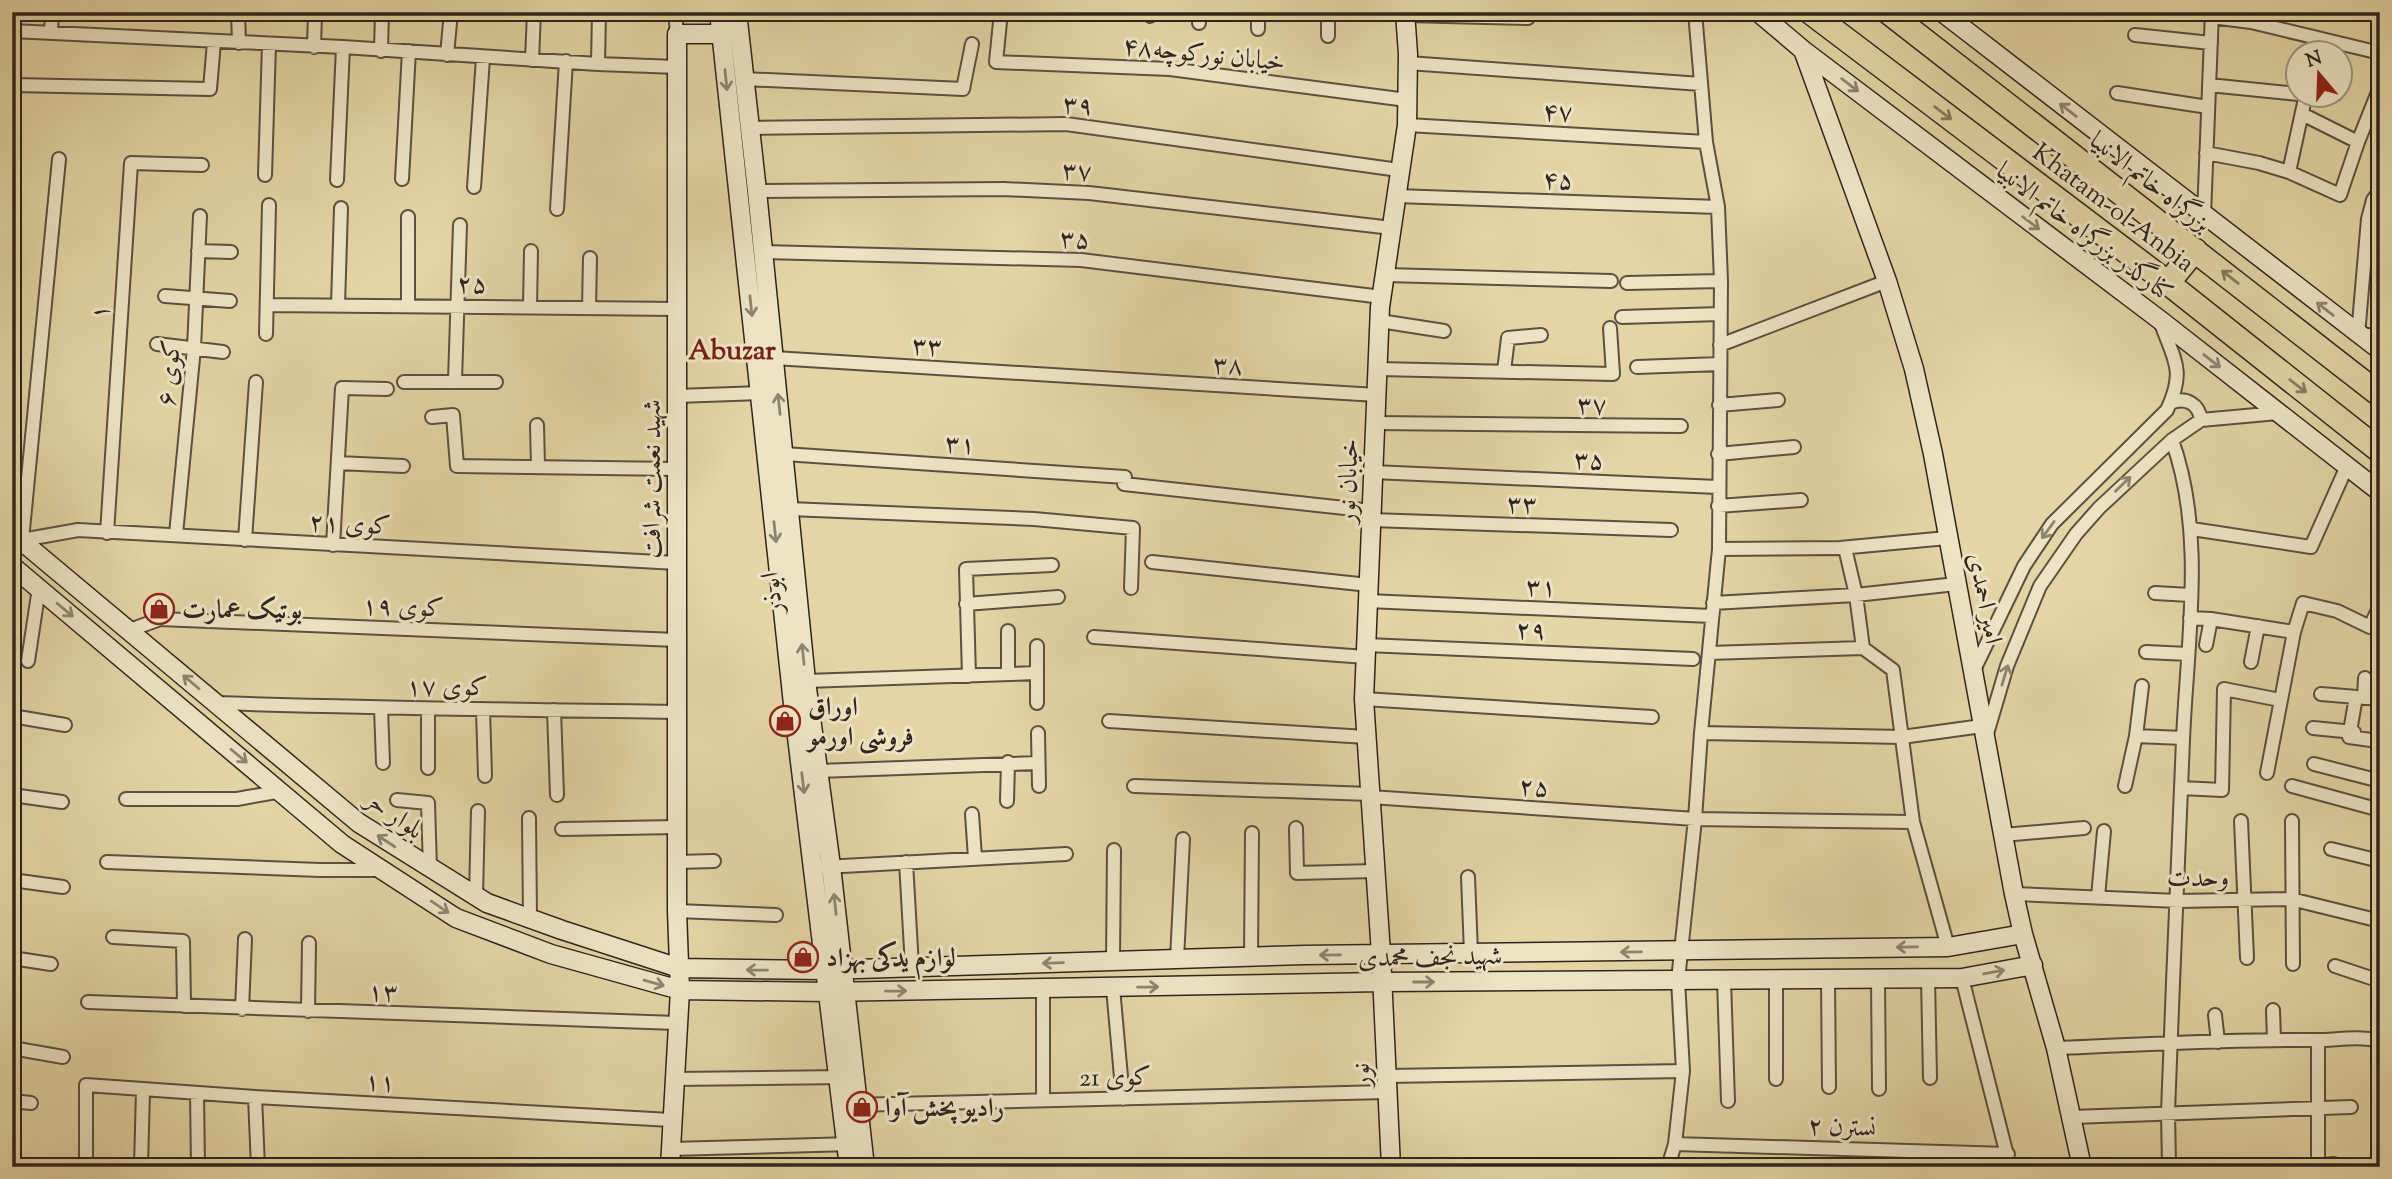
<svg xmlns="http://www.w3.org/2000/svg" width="2392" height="1179" viewBox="0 0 2392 1179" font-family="'Sorts Mill Goudy',Amiri,serif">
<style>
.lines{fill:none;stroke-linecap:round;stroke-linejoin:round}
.street-casing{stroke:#5d503f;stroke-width:16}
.secondary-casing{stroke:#30241d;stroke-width:21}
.highway-casing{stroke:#30241d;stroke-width:26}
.street{stroke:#ede4c5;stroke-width:12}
.secondary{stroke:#ede4c5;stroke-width:18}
.highway{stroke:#e3d5a6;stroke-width:23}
.oneway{stroke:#8e8471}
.oneway2{stroke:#8a7c62}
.labels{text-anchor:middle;stroke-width:6;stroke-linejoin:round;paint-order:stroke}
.street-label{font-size:26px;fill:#30241d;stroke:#ede4c5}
.poi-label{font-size:26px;font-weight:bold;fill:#30241d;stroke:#ede4c5;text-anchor:start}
.neighbourhood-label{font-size:28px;font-weight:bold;fill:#7a1f14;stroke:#ede4c5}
</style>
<rect width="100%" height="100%" fill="#e3d5a6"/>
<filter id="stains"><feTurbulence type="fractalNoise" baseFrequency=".00286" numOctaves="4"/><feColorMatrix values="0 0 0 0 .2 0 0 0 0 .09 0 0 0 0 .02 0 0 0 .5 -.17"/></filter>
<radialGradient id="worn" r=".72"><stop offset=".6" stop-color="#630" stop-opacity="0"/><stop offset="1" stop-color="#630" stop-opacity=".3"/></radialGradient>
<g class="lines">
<g class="street-casing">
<path id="street" d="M 238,12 L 239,43
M 675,12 L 677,34
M 1001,12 L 996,62 L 1170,69 L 1407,100
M 1258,12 L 1258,29
M 1328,12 L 1328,36
M 1102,13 L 1102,12
M 1405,15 L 1528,18
M 1150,16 L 1151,12
M 2212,17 L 2251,22 L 2380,53
M 1199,23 L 1199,12
M 12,31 L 343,47 L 598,64 L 677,67
M 51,33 L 52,12
M 2135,35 L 2211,43
M 314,47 L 315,12
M 381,51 L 382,12
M 447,55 L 451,12
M 532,60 L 534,12
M 1408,63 L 1701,84
M 598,64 L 599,12
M 743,79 L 963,89 L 972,44
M 12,85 L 210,89 L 214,42
M 2209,85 L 2298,94
M 2117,93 L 2208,107
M 2302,114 L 2358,142
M 1407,125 L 1706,142
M 749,128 L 1066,124 L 1399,170
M 2206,153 L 2259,163 L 2289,172 L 2340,195 L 2358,142 L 2380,87
M 59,159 L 22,540 L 78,530 L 677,563
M 2289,172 L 2306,94
M 265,175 L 269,44
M 402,179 L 409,51
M 337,180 L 343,47
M 474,187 L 483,58
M 2380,190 L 2373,200 L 2368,219 L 2358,335 L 2380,335
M 757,191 L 1004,189 L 1089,193 L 1392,228
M 1396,196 L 1718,207
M 557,209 L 566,61
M 2204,215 L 2212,12
M 408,217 L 408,305
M 198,251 L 231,252
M 763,252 L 1081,260 L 1382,297
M 1385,275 L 1611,281
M 1627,283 L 1721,281
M 165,296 L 230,301
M 267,305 L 677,309
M 338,305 L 341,208
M 530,307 L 531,251
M 589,308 L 590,258
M 1622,317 L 1720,314
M 1380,321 L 1444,331
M 266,334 L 269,205
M 157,344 L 223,352
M 1720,345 L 1887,281
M 774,358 L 1377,395
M 1637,367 L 1720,364
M 1378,369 L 1613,374 L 1610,328
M 1504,371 L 1508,338 L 1541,335
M 455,381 L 460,225
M 404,382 L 496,382
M 677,396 L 761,393
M 2170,403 C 2186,396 2199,404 2201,420
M 1719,405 L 1778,400
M 432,417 L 453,415 L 457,466 L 677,469
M 1375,423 L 1681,426
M 537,425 L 538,467
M 784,454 L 1125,477 L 1124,484 L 1372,511
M 1718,454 L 1794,447
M 338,463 L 403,466
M 1373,472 L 1718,487
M 1718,506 L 1801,500
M 789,509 L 1034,519 L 1133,528 L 1131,588
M 1371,520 L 1671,530
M 2192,529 L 2311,547 L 2347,466
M 107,533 L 131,163 L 202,165
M 176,534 L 194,348 L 200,216
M 245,540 L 256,382
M 333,545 L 342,388 L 387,389
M 1845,548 L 1856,595 L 1863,648 L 1893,670 L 1913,822 L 1948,947
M 1719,549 L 1840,548 L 1947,538
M 1152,562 L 1369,585
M 2155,593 L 2190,595
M 1368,601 L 1711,616
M 1713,603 L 1856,595 L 1956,584
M 966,604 L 1058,597
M 2190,618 L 2211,619 L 2294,632
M 130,630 L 160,619 L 677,640
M 1008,631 L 1008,673
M 1094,637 L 1366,657
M 1366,645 L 1693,659
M 2206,645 L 2211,619
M 2146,652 L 2188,654
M 1709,653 L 1863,648
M 28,661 L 39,588
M 2251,662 L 2258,626
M 1974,670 L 2024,566 L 2052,524 L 2167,410 C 2186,370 2174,360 2160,321
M 969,676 L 966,569 L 1052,565
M 806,681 L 1037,673
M 2365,683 L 2380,684
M 2321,694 L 2380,699
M 2356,697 L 2349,737 L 2371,740
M 2364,698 L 2365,678
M 1364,699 L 1652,717
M 216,703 C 370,708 523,710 677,712
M 1037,703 L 1037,646
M 381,708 L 383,763
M 483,709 L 485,776
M 428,710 L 428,768
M 554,710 L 557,795
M 12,716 L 65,725
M 1109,721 L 1366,737
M 2313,728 L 2354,732
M 1038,733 L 1039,786
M 1701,733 L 1902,737 L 1982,726
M 2136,736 L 2183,738
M 1986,737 L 2007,666 L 2040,586 L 2076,534 L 2099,508 L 2172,440 L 2201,420 L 2278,413
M 2314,764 L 2380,781
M 818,771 L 1038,763
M 2267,773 L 2294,632 L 2303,603 L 2337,611 L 2370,627 L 2380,605
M 1134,786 L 1370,794
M 2125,786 L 2136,736 L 2142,686
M 2292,786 L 2380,810
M 2181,788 L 2222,790 L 2224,689 L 2280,700
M 12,795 L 62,802
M 1370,797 L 1695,819 L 1913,822
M 126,799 L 237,799 L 282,791
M 397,800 L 428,803 L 430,869
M 1007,801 L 1008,762
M 972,814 L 975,858
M 529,818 L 530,918
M 2241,821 L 2247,958
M 2292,821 L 2293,964
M 1296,828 L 1297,873 L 1375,871
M 562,829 L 677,827
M 2003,835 L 2084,828
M 2331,849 L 2380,861
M 107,862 L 320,870 L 383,870
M 677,862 L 714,861
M 906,862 L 912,967
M 824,867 L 1066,854
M 1468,877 L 1471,953
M 12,880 L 63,887
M 2014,894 L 2178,901 L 2291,899 L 2380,921
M 476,897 L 478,811
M 2098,897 L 2104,831
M 677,911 L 776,915
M 113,937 L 183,941 L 184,1006
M 1251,957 L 1252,833
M 12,958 L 51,964
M 1177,959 L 1183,839
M 1113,961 L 1114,850
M 2335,966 L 2380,981
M 1928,978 L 1930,1078
M 1962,978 L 2010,1167
M 1828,979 L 1829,1087
M 1878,979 L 1879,1089
M 1724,980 L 1728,1101
M 1113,988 L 1123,1099
M 88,1002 L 676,1023
M 242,1009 L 245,939
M 2273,1010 L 2274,1040
M 308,1011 L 309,943
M 2215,1015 L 2218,1042
M 2318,1040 L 2318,1167
M 12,1048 L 63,1057
M 2056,1048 C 2141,1045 2225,1039 2310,1040 C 2334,1041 2356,1035 2380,1041
M 1387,1076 L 1683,1071
M 674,1079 L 845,1077
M 1776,1079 L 1776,979
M 197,1093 L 198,1167
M 255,1097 L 258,1167
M 1043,1100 L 1043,988
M 12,1101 L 31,1103
M 852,1105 L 1387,1092
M 2072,1117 L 2351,1107
M 1675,1144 L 2008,1154
M 670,1149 L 852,1144
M 2369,1166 L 2372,1167
M 86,1167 L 86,1085 L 255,1097 L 671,1120
M 141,1167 L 143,1090
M 1668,1167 L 1675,1144 L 1683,1071 L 1678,980 L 1695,819 L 1701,733 L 1719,549 L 1721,281 L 1718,207 L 1706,142 L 1695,12
M 2169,1167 L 2168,1112 C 2173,988 2177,864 2183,740 C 2187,641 2206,535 2172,440
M 2306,1167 L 2334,1164"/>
</g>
<g class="secondary-casing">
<path id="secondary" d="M 719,12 L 793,704 L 849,1167
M 737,12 L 757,191 L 806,681 L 831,866 L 865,1167
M 1758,12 L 1803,50 L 2160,320 L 2380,492
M 1942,12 L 2380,350
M 1803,50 L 1887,281 L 1914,369 L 1933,454 L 2014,894 L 2023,934 L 2056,1048 L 2082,1167
M 12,533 L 359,823 L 487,903 L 562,930 L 679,968 L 825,970 L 1305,955 L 1948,947 L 2023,934
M 12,566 L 342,844 L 456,918 L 551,954 L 680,990 L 827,992 L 1382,982 L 1962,978 L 2033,965
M 670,1167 L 680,990 L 677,911 L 677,34 L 721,34
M 1391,1167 L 1381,954 L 1364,699 L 1380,307 L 1407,125 L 1408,54 L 1405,12"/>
</g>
<g class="highway-casing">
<path id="highway" d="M 1810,12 L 2168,283 L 2380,451
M 1888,12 L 2380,395
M 2168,283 L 2195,250"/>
</g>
<use href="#street" class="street"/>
<use href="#secondary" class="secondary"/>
<use href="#highway" class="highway"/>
</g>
<defs><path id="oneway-shaft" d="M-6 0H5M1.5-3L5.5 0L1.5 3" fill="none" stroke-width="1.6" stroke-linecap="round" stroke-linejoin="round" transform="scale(1.75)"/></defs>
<g class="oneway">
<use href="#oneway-shaft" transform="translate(726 80) rotate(84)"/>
<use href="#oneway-shaft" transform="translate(1850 85) rotate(37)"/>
<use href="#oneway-shaft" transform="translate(2068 110) rotate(-142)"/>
<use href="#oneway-shaft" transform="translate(2031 223) rotate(37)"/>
<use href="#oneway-shaft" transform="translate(751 306) rotate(84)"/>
<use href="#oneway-shaft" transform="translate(2325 309) rotate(-142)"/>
<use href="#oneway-shaft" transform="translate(2212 361) rotate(38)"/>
<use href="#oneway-shaft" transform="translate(779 404) rotate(-96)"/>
<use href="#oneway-shaft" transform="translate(2123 484) rotate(-44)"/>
<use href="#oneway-shaft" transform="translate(2048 530) rotate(126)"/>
<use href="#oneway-shaft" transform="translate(775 532) rotate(84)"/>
<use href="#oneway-shaft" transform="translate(65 610) rotate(40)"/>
<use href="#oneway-shaft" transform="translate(803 654) rotate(-96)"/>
<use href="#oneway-shaft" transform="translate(2005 675) rotate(-73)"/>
<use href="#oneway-shaft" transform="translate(191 682) rotate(-140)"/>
<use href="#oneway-shaft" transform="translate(239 756) rotate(40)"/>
<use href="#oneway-shaft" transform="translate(803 783) rotate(83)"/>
<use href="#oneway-shaft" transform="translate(386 841) rotate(-147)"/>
<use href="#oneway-shaft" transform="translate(835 904) rotate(-96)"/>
<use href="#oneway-shaft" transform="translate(440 907) rotate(34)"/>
<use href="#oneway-shaft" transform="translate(1907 947) rotate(179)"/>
<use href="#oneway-shaft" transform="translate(1631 952) rotate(179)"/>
<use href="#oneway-shaft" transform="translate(1330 955) rotate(179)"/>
<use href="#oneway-shaft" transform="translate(1053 963) rotate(178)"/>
<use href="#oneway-shaft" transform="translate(757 970) rotate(-179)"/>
<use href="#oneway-shaft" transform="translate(1994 972) rotate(-10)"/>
<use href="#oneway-shaft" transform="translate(1424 982)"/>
<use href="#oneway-shaft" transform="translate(654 983) rotate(16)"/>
<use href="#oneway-shaft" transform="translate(1148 987) rotate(-1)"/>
<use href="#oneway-shaft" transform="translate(896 991) rotate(-1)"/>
</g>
<g class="oneway2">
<use href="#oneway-shaft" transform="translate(1943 113) rotate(37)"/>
<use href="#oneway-shaft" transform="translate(2230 277) rotate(-142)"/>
<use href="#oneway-shaft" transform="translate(2298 386) rotate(38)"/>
</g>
<defs>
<g id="shop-ring" transform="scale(1.575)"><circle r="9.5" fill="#ede4c5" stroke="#8f2418" stroke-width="1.5"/><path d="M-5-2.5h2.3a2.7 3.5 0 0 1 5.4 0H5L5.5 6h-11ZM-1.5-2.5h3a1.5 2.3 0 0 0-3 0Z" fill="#8f2418"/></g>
</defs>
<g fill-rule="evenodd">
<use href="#shop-ring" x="159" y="609"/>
<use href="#shop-ring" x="785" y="721"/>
<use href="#shop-ring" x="803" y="957"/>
<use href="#shop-ring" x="862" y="1107"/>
</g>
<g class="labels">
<g class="street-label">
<text transform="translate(1204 53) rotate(6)" y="9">خیابان نورکوچه۴۸</text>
<text transform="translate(1078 104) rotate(5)" y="9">۳۹</text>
<text transform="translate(1558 111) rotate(3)" y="9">۴۷</text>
<text transform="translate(1077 170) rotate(4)" y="9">۳۷</text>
<text transform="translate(1558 179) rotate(2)" y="9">۴۵</text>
<text transform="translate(2151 181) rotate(38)" y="9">بزرگراه خاتم الانبیا</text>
<text transform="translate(2114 207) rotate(37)" y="9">Khatam-ol-Anbia</text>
<text transform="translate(2085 231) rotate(37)" y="9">کنارگذر بزرگراه خاتم الانبیا</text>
<text transform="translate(1075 238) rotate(3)" y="9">۳۵</text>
<text transform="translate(472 283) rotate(1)" y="9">۲۵</text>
<text transform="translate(99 312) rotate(-86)" y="9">۱</text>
<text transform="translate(927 345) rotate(4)" y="9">۳۳</text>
<text transform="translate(1228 364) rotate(3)" y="9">۳۸</text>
<text transform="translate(168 373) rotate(-85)" y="9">کوی ۶</text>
<text transform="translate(1592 404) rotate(1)" y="9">۳۷</text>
<text transform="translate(960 443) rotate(4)" y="9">۳۱</text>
<text transform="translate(1589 459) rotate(3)" y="9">۳۵</text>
<text transform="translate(651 479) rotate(-90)" y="9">شهید نعمت شرافت</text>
<text transform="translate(1347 481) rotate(-88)" y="9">خیابان نور</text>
<text transform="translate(1522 503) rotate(2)" y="9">۳۳</text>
<text transform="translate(350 523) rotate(3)" y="9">کوی ۲۱</text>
<text transform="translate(1541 586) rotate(2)" y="9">۳۱</text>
<text transform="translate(771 593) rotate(-96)" y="9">ابوذر</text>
<text transform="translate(1986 598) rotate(79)" y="9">امیر احمدی</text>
<text transform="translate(403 606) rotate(2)" y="9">کوی ۱۹</text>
<text transform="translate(1531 629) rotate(3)" y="9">۲۹</text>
<text x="447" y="695">کوی ۱۷</text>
<text transform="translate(1534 786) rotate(4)" y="9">۲۵</text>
<text transform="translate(395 814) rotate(35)" y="9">بلوار حر</text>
<text x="2198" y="886">وحدت</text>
<text transform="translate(1430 956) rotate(-1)" y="9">شهید نجف محمدی</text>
<text transform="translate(383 991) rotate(2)" y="9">۱۳</text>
<text transform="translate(1360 1075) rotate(-92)" y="9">نور</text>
<text transform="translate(1115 1076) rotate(-1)" y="9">کوی 21</text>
<text transform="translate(380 1081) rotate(3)" y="9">۱۱</text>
<text transform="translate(1842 1126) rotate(2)" y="9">نسترن ۲</text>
</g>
<g class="poi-label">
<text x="182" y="618">بوتیک عمارت</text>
<text x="808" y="715">اوراق<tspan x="808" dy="30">فروشی اورمو</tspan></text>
<text x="826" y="966">لوازم یدکی بهزاد</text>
<text x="885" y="1116">رادیو پخش آوا</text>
</g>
<g class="neighbourhood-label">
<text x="732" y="359">Abuzar</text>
</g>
</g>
<rect width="2392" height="1179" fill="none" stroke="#e3d5a6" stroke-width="42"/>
<rect x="14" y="14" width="2364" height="1151" fill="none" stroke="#30241d" stroke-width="3.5"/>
<rect x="21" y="21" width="2350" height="1137" fill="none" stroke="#30241d" stroke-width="2"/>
<g transform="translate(2319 74) rotate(341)"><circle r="33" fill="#ede4c5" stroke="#a19782" stroke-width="2"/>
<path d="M0-5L12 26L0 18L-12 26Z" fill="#8f2418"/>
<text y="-10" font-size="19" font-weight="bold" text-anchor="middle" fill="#30241d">N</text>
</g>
<rect width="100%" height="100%" filter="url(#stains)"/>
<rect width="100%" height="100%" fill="url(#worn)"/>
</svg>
